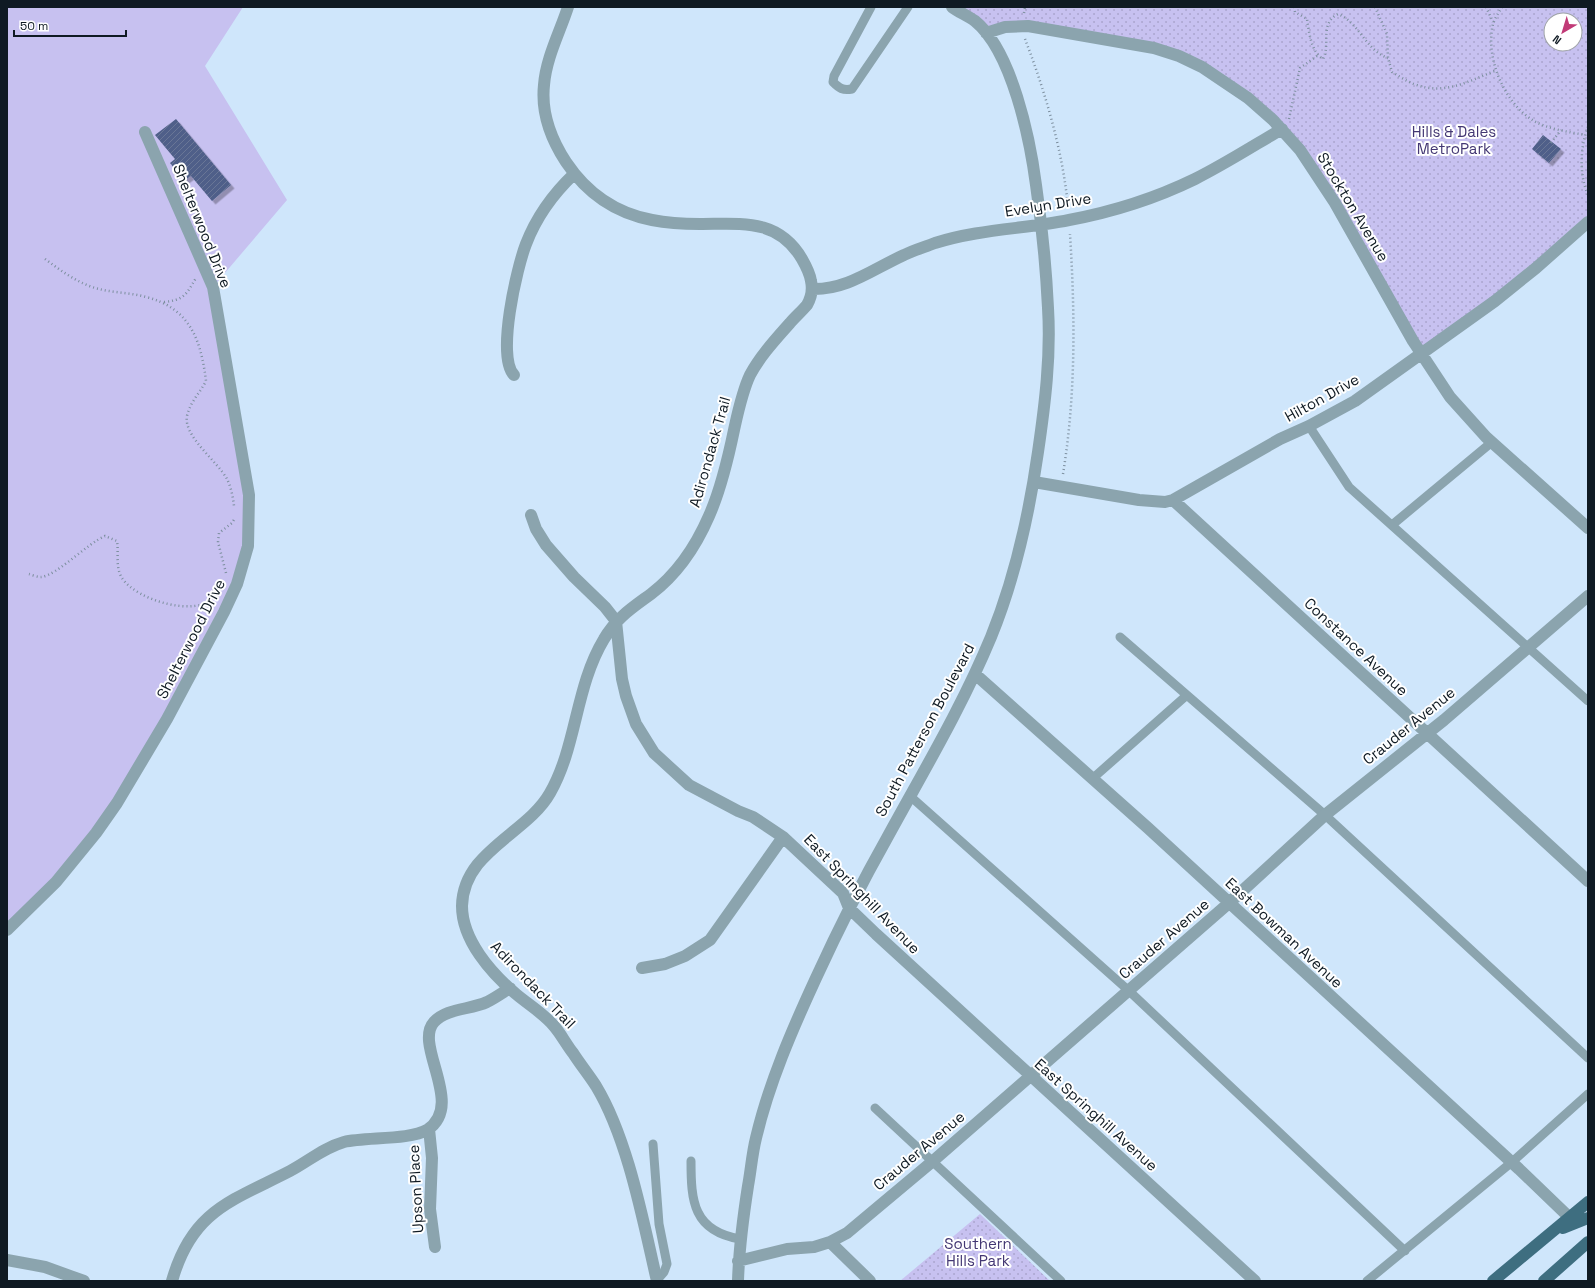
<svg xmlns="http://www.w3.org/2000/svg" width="1595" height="1288" viewBox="0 0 1595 1288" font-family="'Space Grotesk',sans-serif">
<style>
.grass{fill:#c7c1f0}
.park{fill:url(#park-dots);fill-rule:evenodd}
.building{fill:url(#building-hatch);filter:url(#shadow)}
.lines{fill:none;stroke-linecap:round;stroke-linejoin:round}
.path{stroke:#7d8f9f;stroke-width:2.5;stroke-dasharray:1 3;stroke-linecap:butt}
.service{stroke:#8ba4ae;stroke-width:9}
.minor{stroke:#8ba4ae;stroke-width:12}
.primary{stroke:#3e6e80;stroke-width:12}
.labels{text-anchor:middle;stroke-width:4;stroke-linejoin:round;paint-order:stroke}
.park-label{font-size:15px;fill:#433773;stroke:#fff}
.street-label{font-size:15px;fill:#0f1a23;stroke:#fff}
</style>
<defs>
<pattern id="park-dots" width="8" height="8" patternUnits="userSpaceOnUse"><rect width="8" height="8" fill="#c7c1f0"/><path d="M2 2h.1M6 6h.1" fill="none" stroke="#aaa5ce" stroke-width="1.8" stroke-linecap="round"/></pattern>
<pattern id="building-hatch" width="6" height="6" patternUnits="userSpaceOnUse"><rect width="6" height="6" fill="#4f5f89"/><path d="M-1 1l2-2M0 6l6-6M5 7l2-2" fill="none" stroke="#697696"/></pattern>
<filter id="shadow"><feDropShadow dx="3.5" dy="3.5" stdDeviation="0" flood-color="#0004"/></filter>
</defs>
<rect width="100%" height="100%" fill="#cfe6fb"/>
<path class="grass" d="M 7,7 L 243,7 L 205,66 L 287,200 L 213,287 L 243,458 L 244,562 L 117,803 L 7,930 Z"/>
<path class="park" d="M 952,7 L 1588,7 L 1588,222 L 1421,353 L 1368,265 L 1282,129 L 1179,56 L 1028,26 L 986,33 ZM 1551,20 L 1575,20 L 1575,44 L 1551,44 Z
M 980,1214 L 1050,1281 L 900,1281 Z"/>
<path class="building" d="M 176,119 L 231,185 L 212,201 L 191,176 L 184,181 L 170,163 L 175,159 L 155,135 Z
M 1543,135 L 1561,149 L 1549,163 L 1532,149 Z"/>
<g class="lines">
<path class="path" d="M 1294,7 L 1295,12 L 1307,19 C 1309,32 1311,52 1323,59 C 1331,43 1319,24 1338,14 C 1360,23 1365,50 1388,58
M 1375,7 L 1387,34 L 1388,58 L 1392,72 C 1399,76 1406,81 1414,84 C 1444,96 1469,81 1497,70
M 1486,7 L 1493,22
M 1502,7 C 1499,12 1495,18 1493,24 C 1485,58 1504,103 1534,121 C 1548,129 1569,132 1585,135
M 1024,13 L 1025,7
M 1025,39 C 1045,91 1063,152 1068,207
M 1289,119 L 1300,68 L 1317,56
M 1588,127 C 1580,148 1579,174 1588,195
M 1551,143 L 1561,130
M 45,259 C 60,270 75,281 92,287 C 110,293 128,292 146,297 C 190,308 201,340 206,381 C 200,393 190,402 187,416 C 183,436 218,462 227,479 C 231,487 233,497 234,506
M 164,302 C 184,300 186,295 196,278
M 1063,474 C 1076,394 1075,314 1070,234
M 226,573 L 218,542 L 219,533 L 232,523 L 235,518
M 29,574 C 32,575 37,577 41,577 C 56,576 88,543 105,536 L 117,541 C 119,553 115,567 122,578 C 136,600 196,618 215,597"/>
<path class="service" d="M 871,7 L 834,76 L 833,82 C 839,88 843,91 852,89 L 908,7
M 1309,426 L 1349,487 L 1588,701
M 1392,525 L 1492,442
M 1120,637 L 1325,815 L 1588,1058
M 1092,779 L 1187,695
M 910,796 L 1128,990 L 1405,1251
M 875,1108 L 1061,1281
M 653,1144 L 659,1224 L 667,1264 L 664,1272 L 657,1280
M 691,1161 C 691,1201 693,1231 740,1239
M 1367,1281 L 1512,1162 L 1588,1094"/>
<path class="minor" d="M 568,7 C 560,32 546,58 544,85 C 541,113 551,139 566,162 C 586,192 615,213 652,220 C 667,223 684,224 700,224 C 741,224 778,218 802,259 C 806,266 810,274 811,281 C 813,290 811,298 807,305 C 802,311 795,317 790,323 C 776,339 760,356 750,375 C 742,392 738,412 734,430 C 728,459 721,489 709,516 C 696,546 676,575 651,594 C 632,608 616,618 604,639 C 575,687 577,746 550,793 C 527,834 463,851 462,906 C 462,940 491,973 516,994 C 529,1005 543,1013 554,1026 C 561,1034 566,1044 573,1053 C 580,1064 589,1075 596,1086 C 628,1139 643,1221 657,1281
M 986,33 L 1005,27 L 1028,26 L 1154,48 L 1179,56 L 1202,67 L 1248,98 L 1273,120 L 1300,150 L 1335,203 L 1413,341 L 1450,397 L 1486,437 L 1588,528
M 812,289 C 847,290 873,269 904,255 C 914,250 925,247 935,243 C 979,229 1025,229 1069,220 C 1112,212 1156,198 1195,179 C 1225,164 1253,146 1282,129
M 514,375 C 496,357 517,267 526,244 C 536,218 554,193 574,174
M 1034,482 L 1139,500 L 1165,502 L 1173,500 L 1280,439 L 1309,426 L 1355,401 L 1495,301 L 1536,268 L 1588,222
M 1173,500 L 1588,881
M 531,515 L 536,529 L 546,545 L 574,577 L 605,607 L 616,621 L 622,679 L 626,696 L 636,724 L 654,753 L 689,785 L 738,811 L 753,817 L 783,837 L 843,893 L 849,908 L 876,934 L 1255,1281
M 975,674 L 1148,828 L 1519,1169 L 1570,1218
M 7,930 L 56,882 L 96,833 L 117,803 L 167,719 L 224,612 L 237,584 L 248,546 L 249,495 L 213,287 L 145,132
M 642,968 L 665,964 L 685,956 L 710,940 L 783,837
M 429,1129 L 432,1158 L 430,1209 L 435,1247
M 830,1242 L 870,1281
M 7,1260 L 45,1267 L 84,1281
M 738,1261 L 787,1249 L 814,1247 L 830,1242 L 847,1233 L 933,1161 L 1229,903 L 1325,815 L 1444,720 L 1588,596
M 172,1281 C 192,1210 232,1201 290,1171 C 309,1161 323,1148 344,1142 C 365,1137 410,1140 427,1130 C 466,1105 413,1045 434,1022 C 447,1008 470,1010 487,1002 C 495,998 502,993 510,988
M 738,1281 C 739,1249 743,1218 748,1186 C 751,1170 752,1154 756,1138 C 769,1083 792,1030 816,978 C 838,930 861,884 887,838 C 923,772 962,707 991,637 C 1015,578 1029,515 1038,452 C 1045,404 1051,356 1048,308 C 1046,267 1042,226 1036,185 C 1030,139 1012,51 975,21 C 968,16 959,12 952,7"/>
<path class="primary" d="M 1563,1228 L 1588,1218
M 1493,1281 L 1588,1202
M 1544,1281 L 1588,1242"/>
</g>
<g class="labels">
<g class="park-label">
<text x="1454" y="137">Hills &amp; Dales<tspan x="1454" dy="17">MetroPark</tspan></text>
<text x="978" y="1249">Southern<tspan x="978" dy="17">Hills Park</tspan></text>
</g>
<g class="street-label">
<text transform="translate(1048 205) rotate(-9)" y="5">Evelyn Drive</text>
<text transform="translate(1353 207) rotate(59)" y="5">Stockton Avenue</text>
<text transform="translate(202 226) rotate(68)" y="5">Shelterwood Drive</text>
<text transform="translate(1322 398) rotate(-29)" y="5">Hilton Drive</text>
<text transform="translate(710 452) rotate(-74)" y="5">Adirondack Trail</text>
<text transform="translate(191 639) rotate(-63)" y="5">Shelterwood Drive</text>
<text transform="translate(1356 647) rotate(43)" y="5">Constance Avenue</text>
<text transform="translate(1409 726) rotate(-39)" y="5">Crauder Avenue</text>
<text transform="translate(925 730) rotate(-62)" y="5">South Patterson Boulevard</text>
<text transform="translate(862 894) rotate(46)" y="5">East Springhill Avenue</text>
<text transform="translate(1284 933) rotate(43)" y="5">East Bowman Avenue</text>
<text transform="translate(1164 939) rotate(-41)" y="5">Crauder Avenue</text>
<text transform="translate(533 985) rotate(46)" y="5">Adirondack Trail</text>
<text transform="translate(1096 1115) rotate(42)" y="5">East Springhill Avenue</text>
<text transform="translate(919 1151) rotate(-40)" y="5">Crauder Avenue</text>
<text transform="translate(416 1189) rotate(-93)" y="5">Upson Place</text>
</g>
</g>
<rect width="1595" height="1288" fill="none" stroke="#0f1a23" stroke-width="16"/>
<g transform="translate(1563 32) rotate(218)"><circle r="19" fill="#ffffff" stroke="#9fa3a7"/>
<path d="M0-3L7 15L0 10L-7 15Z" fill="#c13a77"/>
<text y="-6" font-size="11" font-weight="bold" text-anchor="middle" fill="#0f1a23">N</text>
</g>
<path d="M14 30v6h112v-6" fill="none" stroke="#0f1a23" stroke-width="2"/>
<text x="20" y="30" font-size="12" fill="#0f1a23" stroke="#ffffff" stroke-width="3" paint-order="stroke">50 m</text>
</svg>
